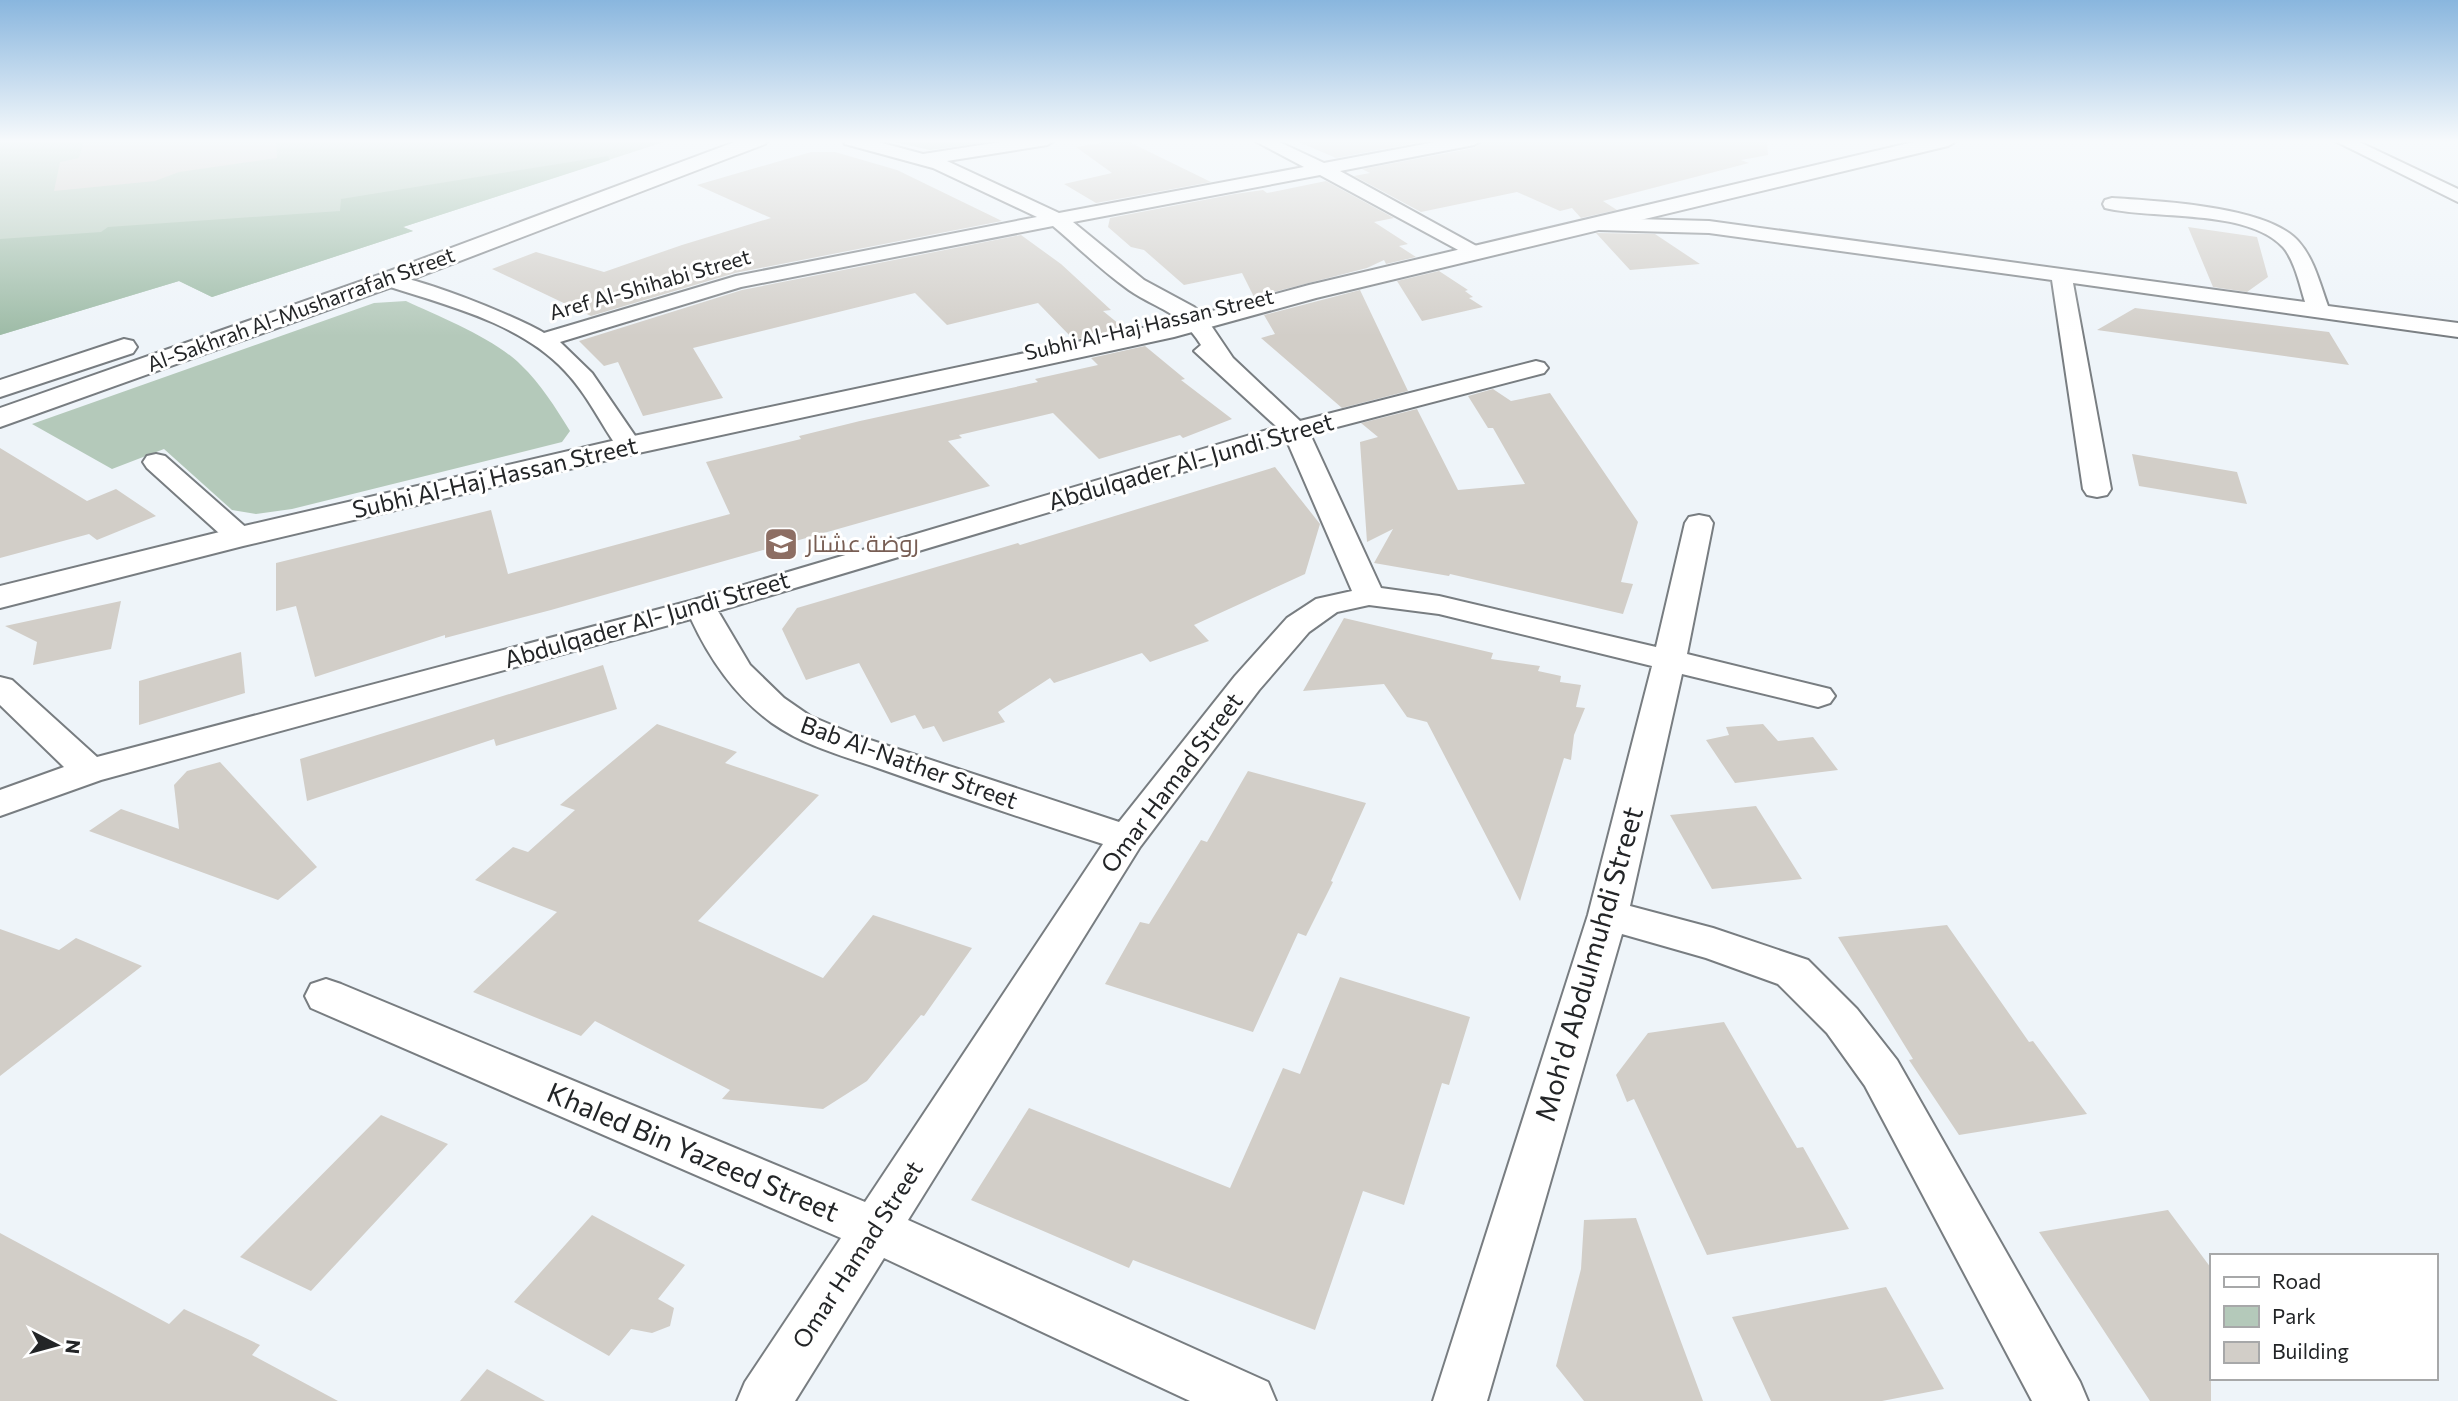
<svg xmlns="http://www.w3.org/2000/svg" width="2458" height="1401" viewBox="0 0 2458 1401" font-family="Commissioner,Cairo,sans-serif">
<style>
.green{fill:#b4c9ba}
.forest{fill:#9dbba6}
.building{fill:#d2cec8}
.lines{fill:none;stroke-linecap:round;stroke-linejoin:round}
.street-casing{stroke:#787d81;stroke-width:4}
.secondary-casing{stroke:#787d81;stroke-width:4}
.street{fill:#fff;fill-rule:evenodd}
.secondary{fill:#fff;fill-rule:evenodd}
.labels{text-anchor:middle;stroke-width:6;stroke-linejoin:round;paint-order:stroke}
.far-street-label{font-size:21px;fill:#232527;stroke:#fff}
.street-label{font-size:24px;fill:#232527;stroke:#fff}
.education-label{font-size:24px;fill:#785e54;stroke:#fff;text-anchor:start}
.near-street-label{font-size:28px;fill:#232527;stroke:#fff}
</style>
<rect width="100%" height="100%" fill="#eef4f9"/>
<path class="green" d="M 0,140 L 670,140 L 403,227 L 413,231 L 212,297 L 179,281 L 0,335 Z
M 885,140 L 1002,140 L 930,150 Z
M 406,301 C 440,317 494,338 521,365 C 541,384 555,407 570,431 L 562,442 L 292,509 L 256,514 L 232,510 L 164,449 L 112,469 L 32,424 L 374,303 Z"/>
<path class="forest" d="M 608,156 L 610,160 L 403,227 L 413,231 L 212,297 L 179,281 L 0,335 L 0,239 L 101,232 L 108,227 L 340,211 L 341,199 Z"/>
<path class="building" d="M 84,140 L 276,140 L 277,158 L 179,172 L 155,181 L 54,191 L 60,162 L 79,158 Z
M 1117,140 L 1125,140 L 1211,182 L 1096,203 L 1064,184 L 1112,173 L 1076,147 Z
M 1294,140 L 1431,140 L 1336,158 Z
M 1485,140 L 1767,140 L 1768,155 L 1741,160 L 1749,163 L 1603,201 L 1617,210 L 1581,218 L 1572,208 L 1560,211 L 1517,192 L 1421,212 L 1354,176 L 1370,173 L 1362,169 L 1474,148 Z
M 811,152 L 835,152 L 897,170 L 1002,221 L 735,273 L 591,316 L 492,269 L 536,252 L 604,272 L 682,245 L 771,218 L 697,185 Z
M 1326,181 L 1394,218 L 1374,222 L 1408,244 L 1399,246 L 1416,257 L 1386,264 L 1384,260 L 1367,268 L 1254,297 L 1242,273 L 1184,285 L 1144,250 L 1131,247 L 1108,227 L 1110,218 L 1235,194 L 1263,190 L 1267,193 Z
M 2188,227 L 2257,237 L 2268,277 L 2247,292 L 2213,287 Z
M 1596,233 L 1655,234 L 1700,264 L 1630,270 Z
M 1021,235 L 1061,264 L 1111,310 L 1103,311 L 1125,329 L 1074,340 L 1038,303 L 947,325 L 915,293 L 693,348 L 723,398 L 643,416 L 618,362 L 604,366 L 579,341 L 742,290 Z
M 1439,271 L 1468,290 L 1465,291 L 1473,297 L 1469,298 L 1483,307 L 1422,321 L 1397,281 Z
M 1360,290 L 1408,391 L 1342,408 L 1261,338 L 1275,334 L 1264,315 Z
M 2135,308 L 2329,332 L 2349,365 L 2097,330 Z
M 1145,346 L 1185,379 L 1181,380 L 1232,419 L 1183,438 L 1180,435 L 1099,459 L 1053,413 L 959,435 L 962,438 L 948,441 L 990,486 L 551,610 L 445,638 L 445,635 L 315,677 L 296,606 L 276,611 L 276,563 L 491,510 L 508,574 L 730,514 L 706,462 L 801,439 L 799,436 L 860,421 L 1038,382 L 1035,379 L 1098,365 L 1091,358 Z
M 1493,389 L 1511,401 L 1550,393 L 1638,522 L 1621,582 L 1633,584 L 1623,614 L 1450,574 L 1449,576 L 1374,563 L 1393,529 L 1367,542 L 1360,442 L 1378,437 L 1361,423 L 1417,409 L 1458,490 L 1525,484 L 1493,428 L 1488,428 L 1468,396 Z
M 0,448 L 87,501 L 116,489 L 156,516 L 97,540 L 89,534 L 0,558 Z
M 2132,454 L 2237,472 L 2247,504 L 2139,486 Z
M 1275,467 L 1320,524 L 1305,574 L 1194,625 L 1209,641 L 1150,662 L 1142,653 L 1054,683 L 1050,678 L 998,712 L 1005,722 L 943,742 L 934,726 L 923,729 L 915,715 L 891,723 L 859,663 L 806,680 L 782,629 L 797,608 L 1018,543 L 1020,545 Z
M 121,601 L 111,649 L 33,665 L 37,642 L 5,626 Z
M 1344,618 L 1493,653 L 1491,659 L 1540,666 L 1538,671 L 1561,676 L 1560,682 L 1581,685 L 1576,707 L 1585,708 L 1574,735 L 1571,760 L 1564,758 L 1520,901 L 1427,722 L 1407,717 L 1384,684 L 1303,691 Z
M 241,652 L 245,693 L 139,725 L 139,681 Z
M 603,665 L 617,709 L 496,746 L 494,739 L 307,801 L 300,759 Z
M 657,724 L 737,752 L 725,763 L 819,795 L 698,921 L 823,978 L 873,915 L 972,948 L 924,1016 L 921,1015 L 867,1081 L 823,1109 L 722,1099 L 730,1090 L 595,1021 L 581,1036 L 473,992 L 557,912 L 475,880 L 513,847 L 528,852 L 575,810 L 560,805 Z
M 1763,724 L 1778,741 L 1813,737 L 1838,770 L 1735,783 L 1706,740 L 1729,735 L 1726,727 Z
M 220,762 L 317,867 L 278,900 L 89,831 L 121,809 L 179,829 L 174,785 L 187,771 Z
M 1248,771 L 1366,803 L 1331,881 L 1333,882 L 1306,936 L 1298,933 L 1253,1032 L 1105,984 L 1140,922 L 1149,924 L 1201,840 L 1207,842 Z
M 1756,806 L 1802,879 L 1712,889 L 1670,815 Z
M 1947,925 L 2029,1042 L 2033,1041 L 2087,1114 L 1959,1135 L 1909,1060 L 1913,1059 L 1838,937 Z
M 0,929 L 59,950 L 76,938 L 142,966 L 0,1076 Z
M 1340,977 L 1470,1017 L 1449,1085 L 1442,1083 L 1404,1205 L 1363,1191 L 1315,1330 L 1133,1260 L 1129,1268 L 971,1200 L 1029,1108 L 1230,1188 L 1283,1068 L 1300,1074 Z
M 1724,1022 L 1797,1148 L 1803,1147 L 1849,1229 L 1707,1255 L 1634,1099 L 1627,1102 L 1616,1075 L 1648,1033 Z
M 381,1115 L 448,1144 L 311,1291 L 240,1257 Z
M 2168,1210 L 2211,1268 L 2211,1401 L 2150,1401 L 2039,1232 Z
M 592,1215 L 685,1265 L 658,1299 L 674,1308 L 670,1326 L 652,1333 L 631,1329 L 609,1356 L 514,1302 Z
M 1636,1218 L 1680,1339 L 1703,1401 L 1584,1401 L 1556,1366 L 1581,1269 L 1584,1220 Z
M 0,1233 L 169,1324 L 184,1309 L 260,1345 L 252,1355 L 338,1401 L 0,1401 Z
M 1886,1287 L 1944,1389 L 1882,1401 L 1771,1401 L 1732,1317 Z
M 487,1369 L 545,1401 L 460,1401 Z"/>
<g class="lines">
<g class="street-casing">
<path id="street" d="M 843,140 L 871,140 L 923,154 L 1013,140 L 1055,140 L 1047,145 L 947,161 L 1059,213 L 1304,167 L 1253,140 L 1275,140 L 1324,163 L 1446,140 L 1482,140 L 1474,145 L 1340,171 L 1480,248 L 1483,252 L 1480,256 L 1473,258 L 1320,175 L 1073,222 L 1144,280 L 1194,307 L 1206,318 L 1233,358 L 1300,421 L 1536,361 L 1544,363 L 1548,368 L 1544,373 L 1310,434 L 1381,588 L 1439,596 L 1656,647 L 1685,523 L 1689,517 L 1699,515 L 1709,517 L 1713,523 L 1687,654 L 1830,689 L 1835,696 L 1830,703 L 1818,707 L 1682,674 L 1630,906 L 1713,928 L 1808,960 L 1857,1009 L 1897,1060 L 2080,1382 L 2088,1401 L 2032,1401 L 1865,1086 L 1827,1033 L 1778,984 L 1706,958 L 1622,934 L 1487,1401 L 1433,1401 L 1588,915 L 1652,666 L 1439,614 L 1369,605 L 1337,612 L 1309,632 L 1259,690 L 1140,847 L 908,1220 L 1268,1382 L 1276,1401 L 1190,1401 L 884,1258 L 795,1401 L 737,1401 L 745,1382 L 841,1238 L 311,1008 L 305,996 L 311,984 L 326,979 L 341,984 L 865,1202 L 1103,844 C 1027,820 951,794 875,767 C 840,755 803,745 772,723 C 736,697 710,660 691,619 L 101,780 L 0,816 L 0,790 L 64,767 L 0,705 L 0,677 L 12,680 L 97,757 L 690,601 L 1277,427 L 1194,351 L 1201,345 C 1179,310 1160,311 1129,290 C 1102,271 1078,247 1053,226 L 741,287 L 560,342 L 592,373 L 642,446 L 638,451 L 629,454 L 620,451 C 601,425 588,395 565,371 C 520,322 442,304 381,284 L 377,280 L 381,276 C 404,270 520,318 544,333 L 736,276 L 1037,217 L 933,168 L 845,144 ZM 1287,441 L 1352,591 L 1316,599 L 1287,618 L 1235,676 L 1119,822 L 855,735 L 810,716 L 784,698 L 750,665 L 718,611 Z
M 2333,140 L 2355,140 L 2458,189 L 2458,202 Z
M 2112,198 C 2157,201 2269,206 2299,242 C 2314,259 2320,284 2328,306 L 2458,323 L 2458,337 L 2073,283 L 2111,489 L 2107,495 L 2097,497 L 2087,495 L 2083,489 L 2052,280 L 1709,233 L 1598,230 L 1588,224 L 1598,218 L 1709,221 L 2305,302 C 2300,286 2295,261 2283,247 C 2246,208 2154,220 2105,208 L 2103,204 L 2105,200 Z
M 156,454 L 165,456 L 250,531 L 254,537 L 250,543 L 240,546 L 230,543 L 147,468 L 143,462 L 147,456 Z"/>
</g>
<g class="secondary-casing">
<path id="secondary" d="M 740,140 L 768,140 L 765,144 L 397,285 L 0,427 L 0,408 L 379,275 Z
M 1922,140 L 1958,140 L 1948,146 L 1316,298 L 1174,337 L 629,455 L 243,546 L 0,608 L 0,586 L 240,527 L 629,437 L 1171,322 L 1309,285 Z
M 124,339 L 133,341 L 137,347 L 133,353 L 0,397 L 0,380 Z"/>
</g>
<use href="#street" class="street"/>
<use href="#secondary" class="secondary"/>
</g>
<linearGradient id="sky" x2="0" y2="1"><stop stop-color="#89b6de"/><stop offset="0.42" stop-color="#f7fafc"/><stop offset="1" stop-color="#f7fafc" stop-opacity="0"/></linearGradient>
<rect width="2458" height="336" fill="url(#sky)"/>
<defs>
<g id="school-square" transform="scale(1.75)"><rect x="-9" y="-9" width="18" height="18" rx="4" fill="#8d6e63" stroke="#fff"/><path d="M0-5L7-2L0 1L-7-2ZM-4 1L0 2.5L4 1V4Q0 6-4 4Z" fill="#fff"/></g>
</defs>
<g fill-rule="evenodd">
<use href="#school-square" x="781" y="544"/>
</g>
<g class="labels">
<g class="far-street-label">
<text transform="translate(650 285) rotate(-16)" y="7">Aref Al-Shihabi Street</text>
<text transform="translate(301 310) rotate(-20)" y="7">Al-Sakhrah Al-Musharrafah Street</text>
<text transform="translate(1149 325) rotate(-13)" y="7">Subhi Al-Haj Hassan Street</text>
</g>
<g class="street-label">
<text transform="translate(1191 462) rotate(-16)" y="8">Abdulqader Al- Jundi Street</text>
<text transform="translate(495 478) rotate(-13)" y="8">Subhi Al-Haj Hassan Street</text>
<text transform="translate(647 620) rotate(-16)" y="8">Abdulqader Al- Jundi Street</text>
<text transform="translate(909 763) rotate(20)" y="8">Bab Al-Nather Street</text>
<text transform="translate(1172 783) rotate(-53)" y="8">Omar Hamad Street</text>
<text transform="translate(858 1255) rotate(-57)" y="8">Omar Hamad Street</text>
</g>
<g class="education-label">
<text x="806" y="552">روضة عشتار</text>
</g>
<g class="near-street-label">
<text transform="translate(1589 964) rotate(-74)" y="10">Moh'd Abdulmuhdi Street</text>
<text transform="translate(693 1152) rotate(23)" y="10">Khaled Bin Yazeed Street</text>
</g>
</g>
<rect x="2210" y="1254" width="228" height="126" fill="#ffffff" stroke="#a7a8a9" stroke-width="2"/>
<rect x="2224" y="1277" width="35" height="10" fill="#ffffff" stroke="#a7a8a9" stroke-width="2"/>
<text x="2272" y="1289" font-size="21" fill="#232527">Road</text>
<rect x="2224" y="1306" width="35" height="21" fill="#b4c9ba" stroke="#a7a8a9" stroke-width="2"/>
<text x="2272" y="1324" font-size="21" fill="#232527">Park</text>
<rect x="2224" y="1342" width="35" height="21" fill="#d2cec8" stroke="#a7a8a9" stroke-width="2"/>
<text x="2272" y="1359" font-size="21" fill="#232527">Building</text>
<g transform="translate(56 1345) rotate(96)" stroke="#ffffff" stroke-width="5" paint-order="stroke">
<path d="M0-5L12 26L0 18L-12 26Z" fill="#232527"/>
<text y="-10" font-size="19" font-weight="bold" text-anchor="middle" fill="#232527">N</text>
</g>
</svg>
